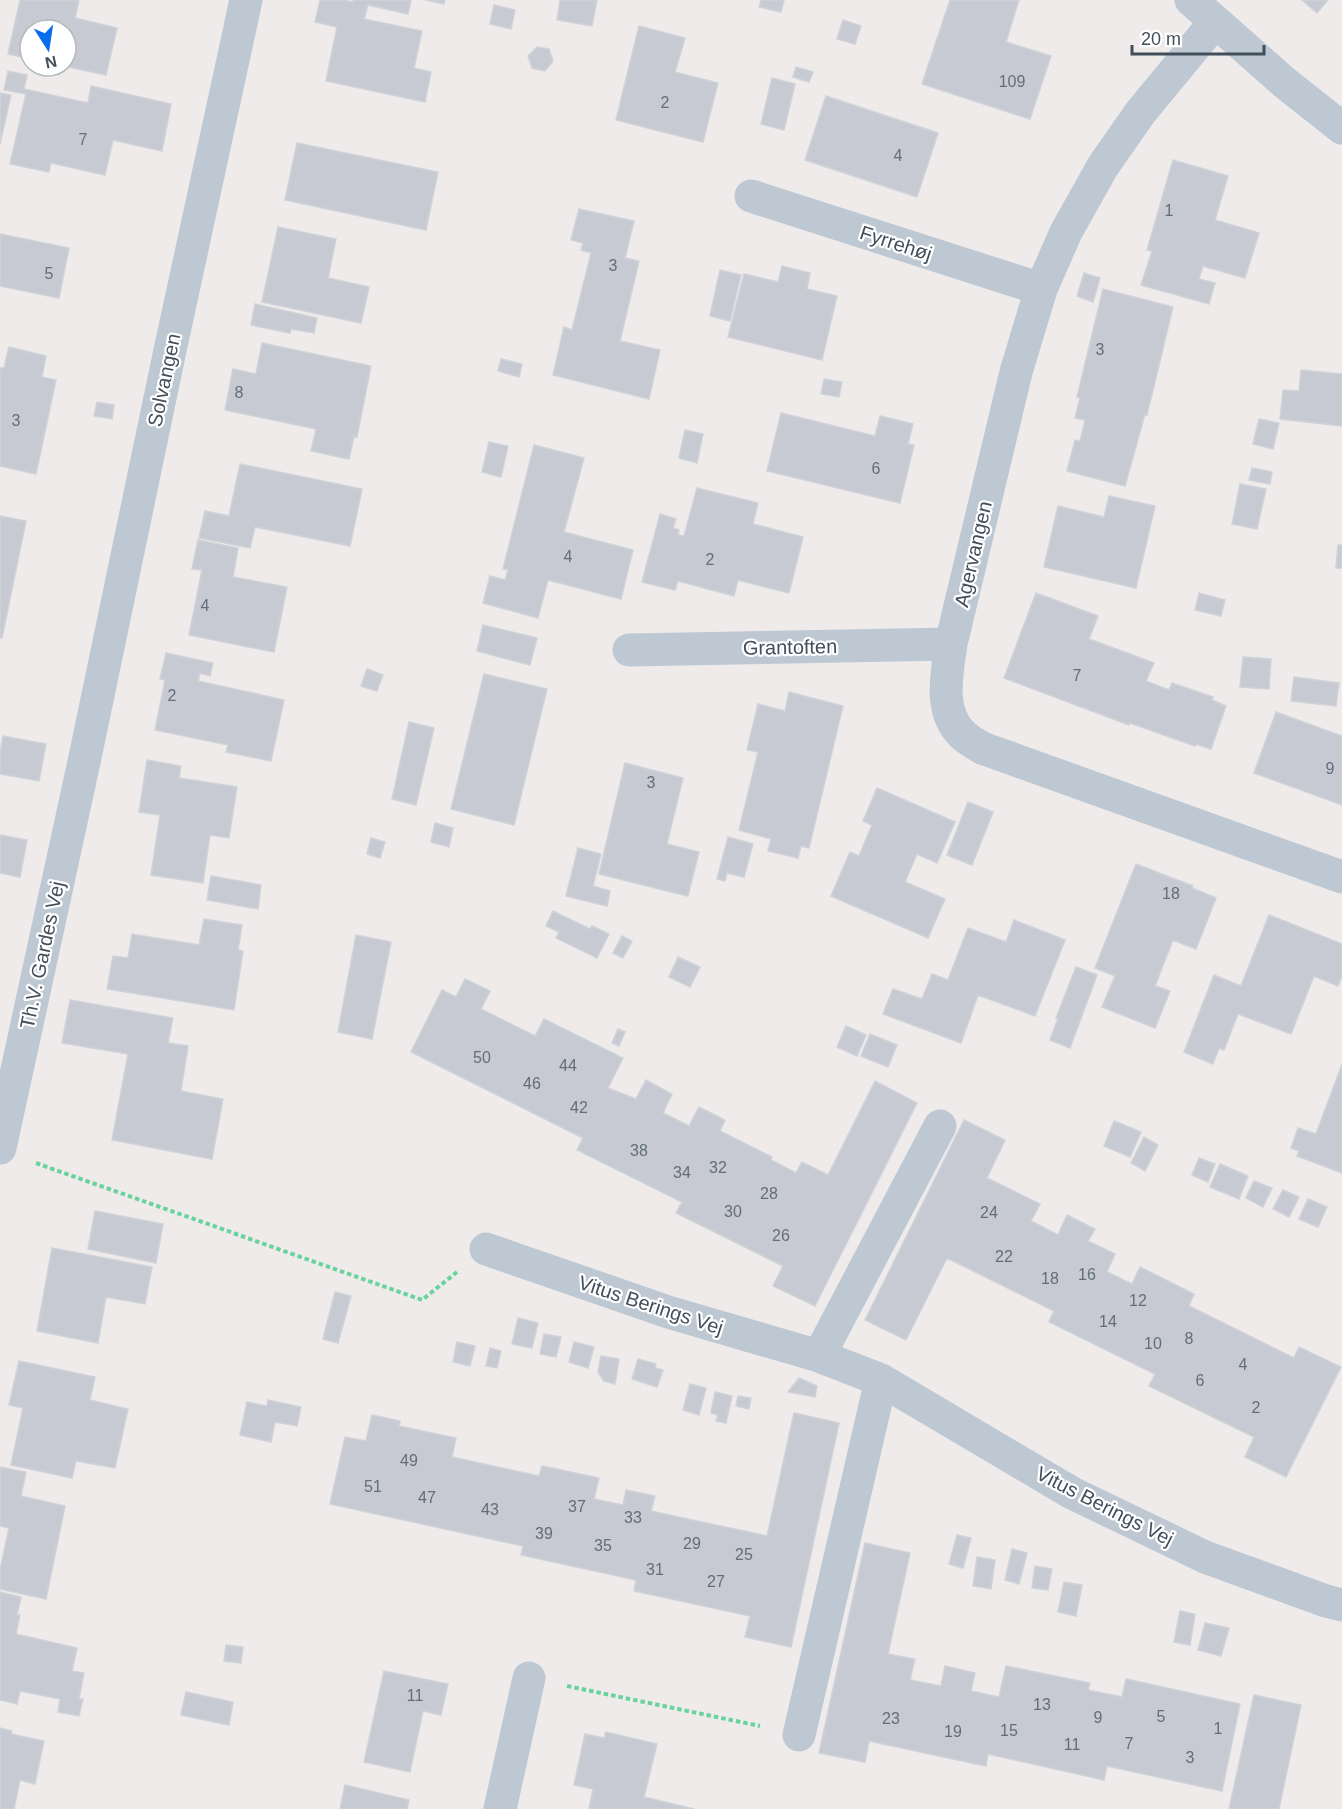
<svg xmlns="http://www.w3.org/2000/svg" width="1342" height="1809" viewBox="0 0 1342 1809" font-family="Helvetica,sans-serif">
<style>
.building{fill:#c7cad2;stroke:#cfd2d8;stroke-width:1.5}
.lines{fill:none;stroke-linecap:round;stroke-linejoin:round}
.path{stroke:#69d39e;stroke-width:4;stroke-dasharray:4.5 3;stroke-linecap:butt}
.street{stroke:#bdc8d3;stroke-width:33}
.labels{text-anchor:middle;stroke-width:4.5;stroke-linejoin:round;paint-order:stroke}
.number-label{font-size:16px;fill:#636e79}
.street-label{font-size:20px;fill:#424f5b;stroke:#fff}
</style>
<rect width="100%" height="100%" fill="#efebeb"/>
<path class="building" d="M 20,0 L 79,0 L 75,18 L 117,28 L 106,75 L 64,66 L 66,66 L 66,30 L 30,30 L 30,59 L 8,54 Z
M 320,0 L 342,0 L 353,2 L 353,0 L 411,0 L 408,14 L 368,5 L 364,19 L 422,31 L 414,68 L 431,72 L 425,102 L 326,81 L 337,27 L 315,22 Z
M 426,0 L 445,0 L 444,4 Z
M 560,0 L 597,0 L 592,26 L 557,20 Z
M 761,0 L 784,0 L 781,12 L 759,7 Z
M 950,0 L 1019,0 L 1006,42 L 1051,56 L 1030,119 L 922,84 Z
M 1302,0 L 1328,0 L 1317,13 Z
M 494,5 L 515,10 L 511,29 L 490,24 Z
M 843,20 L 861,26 L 855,44 L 837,39 Z
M 639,26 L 685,38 L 675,72 L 718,83 L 703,142 L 616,120 Z
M 537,47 L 549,49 L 553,61 L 545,71 L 532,68 L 528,56 Z
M 796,67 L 813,72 L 809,82 L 793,77 Z
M 8,71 L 27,75 L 24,89 L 88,103 L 91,86 L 171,104 L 162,151 L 113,140 L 105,175 L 51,163 L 49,172 L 10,164 L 26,94 L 4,90 Z
M 772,78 L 795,84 L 784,130 L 761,124 Z
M 0,93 L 11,95 L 0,144 Z
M 826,96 L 938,133 L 917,197 L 805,160 Z
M 297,143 L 438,172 L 426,230 L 285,200 Z
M 1173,160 L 1228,176 L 1215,220 L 1259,233 L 1245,278 L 1203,266 L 1199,279 L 1215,283 L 1209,304 L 1141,285 L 1152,251 L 1147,250 Z
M 579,209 L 634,221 L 625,258 L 639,261 L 620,341 L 660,350 L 649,399 L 553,375 L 564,327 L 572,330 L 591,253 L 581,250 L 583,243 L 571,240 Z
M 278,227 L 336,239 L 328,278 L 369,287 L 361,323 L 262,302 Z
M 0,234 L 69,248 L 59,298 L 0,286 Z
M 782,266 L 810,273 L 807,289 L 837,296 L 822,360 L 728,337 L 744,274 L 778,282 Z
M 720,270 L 741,275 L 730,321 L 710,316 Z
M 1084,273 L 1100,278 L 1093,302 L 1077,296 Z
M 1103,289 L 1173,307 L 1147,415 L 1145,414 L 1125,486 L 1067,471 L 1075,440 L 1080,441 L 1085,420 L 1075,418 L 1080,398 L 1077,397 Z
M 255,304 L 317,318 L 314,333 L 291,329 L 290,333 L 251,325 Z
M 262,343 L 371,366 L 357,437 L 354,436 L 349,459 L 311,451 L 316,429 L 225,410 L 233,369 L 256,374 Z
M 9,347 L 46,356 L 42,377 L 56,380 L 36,474 L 0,466 L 0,368 L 4,368 Z
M 501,359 L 522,364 L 519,377 L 498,371 Z
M 1301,370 L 1342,374 L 1342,426 L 1280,419 L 1283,390 L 1299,391 Z
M 824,379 L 842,382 L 839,397 L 821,394 Z
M 97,402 L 114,405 L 112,419 L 94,416 Z
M 781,413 L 875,436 L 880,416 L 913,424 L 908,444 L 914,445 L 900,503 L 767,471 Z
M 1259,419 L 1279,423 L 1273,449 L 1253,444 Z
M 685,430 L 703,434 L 697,463 L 679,458 Z
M 489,442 L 508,446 L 501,477 L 482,472 Z
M 534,445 L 584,458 L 564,532 L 633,550 L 621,599 L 548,580 L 538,618 L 483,603 L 490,576 L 505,580 L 508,570 L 503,569 Z
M 240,464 L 362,489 L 350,546 L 255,527 L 250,548 L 199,538 L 205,511 L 229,516 Z
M 1252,468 L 1272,472 L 1270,484 L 1249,480 Z
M 1240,484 L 1266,489 L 1257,529 L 1232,524 Z
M 697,488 L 758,503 L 753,524 L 803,537 L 789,593 L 738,580 L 734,596 L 678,581 L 675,590 L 642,582 L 660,514 L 676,519 L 673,528 L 679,530 L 678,535 L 684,536 Z
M 1109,496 L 1155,506 L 1136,588 L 1044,567 L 1058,506 L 1104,517 Z
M 0,516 L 26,521 L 2,638 L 0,638 Z
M 198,540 L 238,548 L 233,577 L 287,587 L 274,652 L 189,635 L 202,570 L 192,569 Z
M 1338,545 L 1342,545 L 1342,568 L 1336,568 Z
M 1036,593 L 1098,616 L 1089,639 L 1154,663 L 1146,681 L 1169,690 L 1172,683 L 1213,697 L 1212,700 L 1226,706 L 1211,749 L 1196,744 L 1195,746 L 1130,723 L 1129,725 L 1004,678 Z
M 1199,593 L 1225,600 L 1221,616 L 1195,610 Z
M 483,625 L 537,638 L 530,665 L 477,651 Z
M 166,653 L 213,663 L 210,676 L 200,673 L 198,681 L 284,700 L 271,761 L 226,752 L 228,745 L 155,730 L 165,680 L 160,679 Z
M 1243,657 L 1271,659 L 1269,689 L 1240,687 Z
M 367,669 L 383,675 L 377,691 L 361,686 Z
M 484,674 L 547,689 L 514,825 L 451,809 Z
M 1294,677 L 1339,683 L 1336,706 L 1291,701 Z
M 789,692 L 843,706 L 809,848 L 801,846 L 798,858 L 768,851 L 771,839 L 739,830 L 758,752 L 747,750 L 758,704 L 785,711 Z
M 1276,712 L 1342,736 L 1342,805 L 1254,773 Z
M 409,722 L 434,728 L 416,805 L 392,799 Z
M 3,736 L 46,744 L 39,781 L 0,774 L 0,753 Z
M 147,760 L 181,766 L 179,778 L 237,787 L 229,838 L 210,835 L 203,883 L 151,875 L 160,815 L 139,812 Z
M 625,763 L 683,778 L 667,844 L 699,852 L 688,896 L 599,874 Z
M 877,788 L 955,822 L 937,863 L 917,854 L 905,882 L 945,899 L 928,938 L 831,896 L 850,852 L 859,856 L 872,825 L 863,821 Z
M 968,802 L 993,812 L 972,865 L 947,855 Z
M 435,823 L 453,828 L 449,847 L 431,842 Z
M 0,835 L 27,840 L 20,877 L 0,873 Z
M 728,837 L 753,844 L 744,877 L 727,873 L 725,881 L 717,879 Z
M 371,838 L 385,842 L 380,858 L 367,854 Z
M 578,848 L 601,854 L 593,886 L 610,891 L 607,906 L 566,896 Z
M 1136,864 L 1193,886 L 1192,888 L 1216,898 L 1196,949 L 1173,940 L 1155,986 L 1170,991 L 1155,1028 L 1102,1007 L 1115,976 L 1095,968 Z
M 211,876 L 261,885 L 258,909 L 207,900 Z
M 553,911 L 590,929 L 592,926 L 609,934 L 597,958 L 556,938 L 559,932 L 546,926 Z
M 1269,915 L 1342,944 L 1342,976 L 1338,986 L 1314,976 L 1291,1034 L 1238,1014 L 1224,1050 L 1219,1048 L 1213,1064 L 1184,1052 L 1214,975 L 1241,986 Z
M 204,919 L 242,925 L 238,950 L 243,951 L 234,1010 L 107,989 L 113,956 L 128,958 L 132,934 L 199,945 Z
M 1014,920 L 1065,940 L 1035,1016 L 978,995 L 961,1043 L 883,1014 L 893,989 L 922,999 L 932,974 L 948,980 L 968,928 L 1006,942 Z
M 356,935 L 391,942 L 372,1039 L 338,1032 Z
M 622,936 L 632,941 L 623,958 L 613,953 Z
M 678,957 L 700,967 L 690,987 L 669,977 Z
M 1076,967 L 1097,975 L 1070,1048 L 1050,1040 L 1058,1018 L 1056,1018 Z
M 465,979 L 490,991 L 481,1009 L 535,1036 L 544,1019 L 623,1058 L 608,1088 L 636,1099 L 646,1080 L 672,1094 L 663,1113 L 689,1126 L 699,1107 L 725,1120 L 720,1131 L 772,1157 L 771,1160 L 796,1173 L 802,1162 L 828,1175 L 875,1081 L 917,1103 L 815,1306 L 773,1286 L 783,1266 L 676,1213 L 682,1202 L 577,1150 L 583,1138 L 411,1052 L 442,990 L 456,997 Z
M 70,1000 L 173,1018 L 168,1043 L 188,1046 L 181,1091 L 223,1099 L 212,1159 L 112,1140 L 128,1054 L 62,1043 Z
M 846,1026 L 866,1035 L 857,1056 L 837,1047 Z
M 618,1029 L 625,1032 L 619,1046 L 612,1043 Z
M 870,1034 L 897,1045 L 888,1067 L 861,1056 Z
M 1342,1064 L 1342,1173 L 1297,1156 L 1299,1151 L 1291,1148 L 1298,1128 L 1316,1134 Z
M 964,1120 L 1005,1140 L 987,1178 L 1040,1204 L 1031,1221 L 1058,1235 L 1067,1215 L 1095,1229 L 1088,1241 L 1115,1254 L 1107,1272 L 1132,1284 L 1140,1267 L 1194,1294 L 1189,1306 L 1294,1358 L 1299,1347 L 1341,1367 L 1286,1477 L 1245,1457 L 1254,1437 L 1149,1386 L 1155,1374 L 1049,1322 L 1054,1311 L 947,1258 L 906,1340 L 865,1320 Z
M 1114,1121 L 1141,1132 L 1130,1157 L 1104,1146 Z
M 1144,1137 L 1158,1145 L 1145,1171 L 1131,1163 Z
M 1199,1158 L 1215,1164 L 1208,1182 L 1192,1175 Z
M 1220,1164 L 1248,1176 L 1239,1199 L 1210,1187 Z
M 1254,1181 L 1272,1188 L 1263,1207 L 1246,1198 Z
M 1283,1190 L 1299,1197 L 1289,1217 L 1273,1209 Z
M 1308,1199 L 1327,1207 L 1318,1227 L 1299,1219 Z
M 95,1211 L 163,1224 L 156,1263 L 88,1249 Z
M 52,1248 L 152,1267 L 145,1304 L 106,1297 L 98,1343 L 37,1331 Z
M 335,1292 L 351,1296 L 338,1343 L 323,1339 Z
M 518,1318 L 538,1323 L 532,1348 L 512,1344 Z
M 544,1334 L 561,1337 L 556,1357 L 540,1354 Z
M 457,1342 L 475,1346 L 470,1366 L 453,1362 Z
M 574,1342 L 594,1347 L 588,1368 L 569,1362 Z
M 490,1348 L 501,1351 L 497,1368 L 486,1366 Z
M 601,1356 L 619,1359 L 615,1384 L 604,1381 L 598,1372 Z
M 638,1359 L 656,1364 L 655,1368 L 663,1370 L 657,1387 L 632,1379 Z
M 19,1361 L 95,1377 L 90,1400 L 128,1409 L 115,1468 L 76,1461 L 72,1478 L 11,1465 L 23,1408 L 9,1405 Z
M 799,1378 L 817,1386 L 815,1397 L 788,1392 Z
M 690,1384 L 706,1388 L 699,1415 L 683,1410 Z
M 715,1392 L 732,1396 L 726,1423 L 716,1421 L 718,1415 L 711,1413 Z
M 738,1396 L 751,1398 L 749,1409 L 736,1406 Z
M 268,1400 L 301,1407 L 297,1426 L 275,1422 L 271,1442 L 240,1435 L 247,1402 L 267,1406 Z
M 794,1413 L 839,1423 L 791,1647 L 745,1637 L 750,1616 L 634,1591 L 636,1580 L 521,1555 L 523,1546 L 330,1504 L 345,1437 L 366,1441 L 372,1415 L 400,1421 L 399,1426 L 456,1438 L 452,1457 L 539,1476 L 542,1466 L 599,1478 L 594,1499 L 623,1505 L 626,1490 L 655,1496 L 651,1511 L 767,1536 Z
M 0,1467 L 26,1472 L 21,1496 L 65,1506 L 46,1599 L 0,1589 L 0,1570 L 9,1528 L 0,1526 Z
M 957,1535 L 971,1538 L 963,1568 L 949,1564 Z
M 865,1543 L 910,1553 L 888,1654 L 915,1659 L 910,1680 L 941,1686 L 945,1666 L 975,1673 L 971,1691 L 999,1697 L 1006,1666 L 1090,1683 L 1088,1690 L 1122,1697 L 1126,1679 L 1240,1704 L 1222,1791 L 1107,1766 L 1104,1780 L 988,1754 L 986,1766 L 869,1741 L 865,1762 L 819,1753 Z
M 1012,1549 L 1027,1553 L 1019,1584 L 1005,1580 Z
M 977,1557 L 995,1560 L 991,1589 L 973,1586 Z
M 1035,1566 L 1052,1569 L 1048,1590 L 1032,1588 Z
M 1064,1582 L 1082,1585 L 1076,1616 L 1058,1612 Z
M 0,1592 L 21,1597 L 17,1615 L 20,1615 L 16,1634 L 77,1648 L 72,1671 L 84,1673 L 79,1699 L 83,1699 L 79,1716 L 58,1712 L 60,1699 L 20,1691 L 17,1704 L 0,1700 Z
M 1180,1611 L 1195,1614 L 1190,1645 L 1174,1642 Z
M 1205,1623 L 1229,1628 L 1221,1656 L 1198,1650 Z
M 226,1645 L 243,1647 L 241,1663 L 224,1661 Z
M 384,1671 L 448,1684 L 441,1715 L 423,1711 L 410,1772 L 364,1762 Z
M 186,1692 L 233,1702 L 229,1725 L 181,1715 Z
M 1254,1695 L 1301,1705 L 1279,1809 L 1229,1809 Z
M 0,1728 L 12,1731 L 11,1734 L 44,1741 L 35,1784 L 20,1780 L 14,1809 L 0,1809 Z
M 606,1732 L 657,1744 L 644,1797 L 694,1809 L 589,1809 L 593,1789 L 574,1785 L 585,1734 L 604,1738 Z
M 345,1785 L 409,1800 L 407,1809 L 340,1809 Z"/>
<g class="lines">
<path class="path" d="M 36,1163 L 422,1300 L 457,1272
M 567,1686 L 760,1726"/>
<path class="street" d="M 1191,0 L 1285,83 L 1342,128
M 1215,22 L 1140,113 L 1103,166 L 1066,232 L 1041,289 L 1016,372 L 951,644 C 947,673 938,712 963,735 C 968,740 976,744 982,748 L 1342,877
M 751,196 L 1041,289
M 629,650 L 951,644
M 0,1148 L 84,762 L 169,355 L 246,0
M 486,1249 L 668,1312 L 819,1356 L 881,1380 L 1072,1493 L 1205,1557 L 1326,1601 L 1342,1605
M 819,1356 L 940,1126
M 799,1735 L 881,1380
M 500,1809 L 529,1678"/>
</g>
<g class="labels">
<g class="number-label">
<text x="1012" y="87">109</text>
<text x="665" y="108">2</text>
<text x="83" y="145">7</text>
<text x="898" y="161">4</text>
<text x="1169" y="216">1</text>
<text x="613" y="271">3</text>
<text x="49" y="279">5</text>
<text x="1100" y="355">3</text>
<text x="239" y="398">8</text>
<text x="16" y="426">3</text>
<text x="876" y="474">6</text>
<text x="568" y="562">4</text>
<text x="710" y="565">2</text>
<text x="205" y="611">4</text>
<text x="1077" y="681">7</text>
<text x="172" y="701">2</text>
<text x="1330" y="774">9</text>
<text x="651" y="788">3</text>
<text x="1171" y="899">18</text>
<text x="482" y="1063">50</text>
<text x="568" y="1071">44</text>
<text x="532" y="1089">46</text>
<text x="579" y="1113">42</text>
<text x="639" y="1156">38</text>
<text x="718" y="1173">32</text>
<text x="682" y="1178">34</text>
<text x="769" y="1199">28</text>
<text x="733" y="1217">30</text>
<text x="989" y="1218">24</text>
<text x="781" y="1241">26</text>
<text x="1004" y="1262">22</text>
<text x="1087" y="1280">16</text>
<text x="1050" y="1284">18</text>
<text x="1138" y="1306">12</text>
<text x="1108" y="1327">14</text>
<text x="1189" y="1344">8</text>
<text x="1153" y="1349">10</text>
<text x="1243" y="1370">4</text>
<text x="1200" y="1386">6</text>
<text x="1256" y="1413">2</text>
<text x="409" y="1466">49</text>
<text x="373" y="1492">51</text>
<text x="427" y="1503">47</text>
<text x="577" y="1512">37</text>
<text x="490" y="1515">43</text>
<text x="633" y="1523">33</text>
<text x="544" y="1539">39</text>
<text x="692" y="1549">29</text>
<text x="603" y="1551">35</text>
<text x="744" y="1560">25</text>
<text x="655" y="1575">31</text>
<text x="716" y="1587">27</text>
<text x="415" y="1701">11</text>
<text x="1042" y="1710">13</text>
<text x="1161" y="1722">5</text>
<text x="1098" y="1723">9</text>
<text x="891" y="1724">23</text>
<text x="1218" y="1734">1</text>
<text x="1009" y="1736">15</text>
<text x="953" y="1737">19</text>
<text x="1129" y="1749">7</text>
<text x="1072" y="1750">11</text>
<text x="1190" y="1763">3</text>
</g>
<g class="street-label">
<text transform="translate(896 243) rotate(18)" y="7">Fyrrehøj</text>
<text transform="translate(164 380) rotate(-78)" y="7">Solvangen</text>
<text transform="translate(973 554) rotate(-77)" y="7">Agervangen</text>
<text transform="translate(790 647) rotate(-1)" y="7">Grantoften</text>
<text transform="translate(42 955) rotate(-78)" y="7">Th.V. Gardes Vej</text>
<text transform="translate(651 1305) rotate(18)" y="7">Vitus Berings Vej</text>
<text transform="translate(1105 1506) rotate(27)" y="7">Vitus Berings Vej</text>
</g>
</g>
<g transform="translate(48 48) rotate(168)"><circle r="28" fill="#ffffff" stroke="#b3b9bd" stroke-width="1.5"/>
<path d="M0-4.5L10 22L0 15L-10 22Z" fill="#076ced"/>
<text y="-9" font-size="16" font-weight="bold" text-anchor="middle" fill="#424f5b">N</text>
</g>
<path d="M1132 45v9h132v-9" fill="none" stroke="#424f5b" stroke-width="3"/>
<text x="1141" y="45" font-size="18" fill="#424f5b" stroke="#ffffff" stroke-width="4.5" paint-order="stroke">20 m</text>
</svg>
